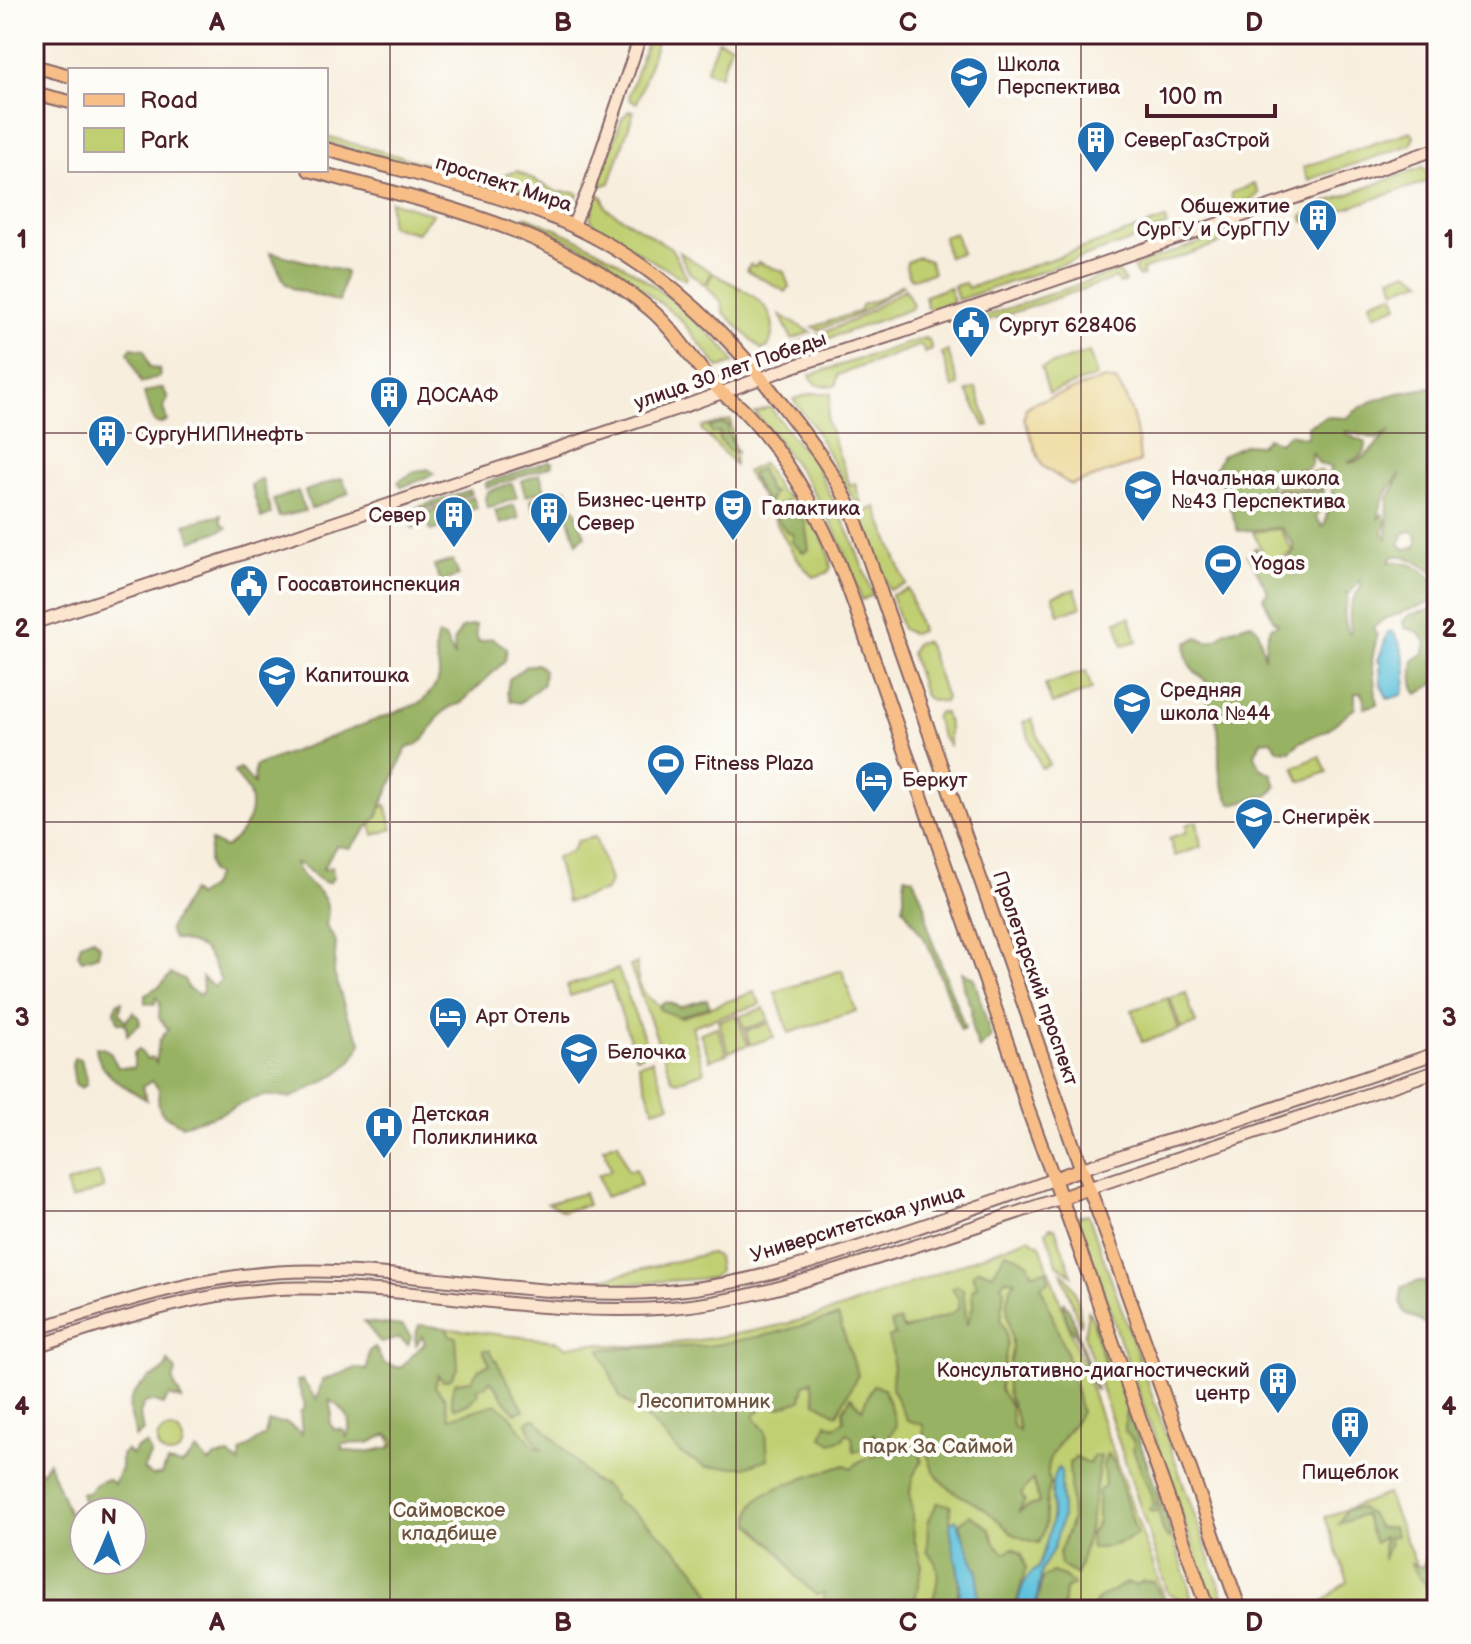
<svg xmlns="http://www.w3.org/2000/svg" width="1471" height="1644" viewBox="0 0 1471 1644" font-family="'Balsamiq Sans',sans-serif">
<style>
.green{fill:#c0cf71;stroke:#85774e;stroke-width:2}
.forest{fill:#98b263;stroke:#716847;stroke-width:2;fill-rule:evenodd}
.sand{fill:#eeda9e;stroke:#9c7c64;stroke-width:2}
.water{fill:#5fc2dd;stroke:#547084;stroke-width:2}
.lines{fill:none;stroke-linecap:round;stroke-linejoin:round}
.secondary-casing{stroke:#876769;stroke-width:15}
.primary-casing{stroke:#876769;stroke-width:16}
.secondary{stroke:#fce5cf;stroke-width:11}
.primary{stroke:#f7be88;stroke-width:12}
.grid{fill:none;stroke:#4a1f2b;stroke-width:2;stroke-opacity:0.55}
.labels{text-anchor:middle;stroke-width:8;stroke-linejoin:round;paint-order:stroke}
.poi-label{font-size:20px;fill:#4a1f2b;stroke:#fdfcf7;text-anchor:start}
.street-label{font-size:20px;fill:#4a1f2b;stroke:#fdfcf7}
.park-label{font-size:20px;fill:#6d5440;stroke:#fdfcf7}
.neatline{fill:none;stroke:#4a1f2b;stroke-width:3}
.grid-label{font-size:26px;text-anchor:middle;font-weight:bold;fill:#4a1f2b}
</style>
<rect width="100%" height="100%" fill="#fdfcf7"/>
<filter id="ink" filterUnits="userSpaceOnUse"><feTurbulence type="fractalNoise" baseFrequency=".0125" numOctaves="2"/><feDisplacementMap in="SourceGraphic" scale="16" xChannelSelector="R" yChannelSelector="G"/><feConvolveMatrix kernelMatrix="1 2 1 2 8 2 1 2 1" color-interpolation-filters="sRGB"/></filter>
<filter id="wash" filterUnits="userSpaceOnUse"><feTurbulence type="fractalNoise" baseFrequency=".006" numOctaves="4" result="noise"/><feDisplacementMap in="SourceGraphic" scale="32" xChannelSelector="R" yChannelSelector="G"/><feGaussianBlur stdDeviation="1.8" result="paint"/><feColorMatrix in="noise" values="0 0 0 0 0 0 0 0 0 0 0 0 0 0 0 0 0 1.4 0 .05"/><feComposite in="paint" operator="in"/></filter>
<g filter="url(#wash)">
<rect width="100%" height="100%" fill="#f7eedd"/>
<path class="green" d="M 648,40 L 657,42 L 637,103 L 630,100 L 629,94 Z
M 718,40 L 731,45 L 720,76 L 706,71 Z
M 629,111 L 634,111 L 610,183 L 598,187 L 622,118 Z
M 1411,131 L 1414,137 L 1410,145 L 1308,180 L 1303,167 Z
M 326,136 L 481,179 L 483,182 L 479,184 L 326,142 Z
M 1423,167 L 1430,175 L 1429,181 L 1304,222 L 1303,216 L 1327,202 Z
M 517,171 L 557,192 L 576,192 L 578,194 C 574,205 571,211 558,210 L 496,186 L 496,177 Z
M 1254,184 L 1259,193 L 1254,198 L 1234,205 L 1231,193 Z
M 597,194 L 603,197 L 606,208 L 671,248 L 687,277 L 685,280 L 596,227 L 590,217 Z
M 390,201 L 433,214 L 417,233 L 390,226 Z
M 527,217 C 598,245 646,274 702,327 C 713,337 729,350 734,363 L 719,368 L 680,319 L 604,258 L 523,218 Z
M 1165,219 L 1167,225 L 1142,237 L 958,300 L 954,286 L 965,283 L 968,288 Z
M 1236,230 L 1232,239 L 1142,270 L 1143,276 L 1139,277 L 1134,269 L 1138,264 Z
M 955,233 L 961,253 L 948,257 L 943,237 Z
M 679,252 L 712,272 L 705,285 L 689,272 Z
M 918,257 L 930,261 L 933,273 L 911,279 L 906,267 L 907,262 Z
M 758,262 L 784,272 L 789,287 L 786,292 L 747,270 L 750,264 L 755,266 Z
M 1118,271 L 1125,282 L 1119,284 L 1116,278 L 988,321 L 987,327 L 971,332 L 968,322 Z
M 1409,271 L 1422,281 L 1395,290 L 1391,277 Z
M 713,273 C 743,291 788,305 768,347 L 762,350 L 759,347 L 723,312 L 722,303 L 706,286 Z
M 902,284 L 903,285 L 857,315 L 818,330 L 813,327 L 860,311 L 861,305 L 879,299 Z
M 949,287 L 954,302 L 932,309 L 927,308 L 925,296 Z
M 905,289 L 913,305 L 911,309 L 796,350 L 794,345 L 856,319 Z
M 1394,294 L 1398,306 L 1374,315 L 1370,302 Z
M 780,315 L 811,332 L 792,339 Z
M 924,338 L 929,340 L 932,350 L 925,353 L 921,345 L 838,375 L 836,385 C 822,386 815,389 810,375 Z
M 948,351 L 959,386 L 953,388 L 942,353 Z
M 1089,352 L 1097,376 L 1049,393 L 1041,368 Z
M 976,388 L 989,425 L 985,426 L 967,391 Z
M 814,393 L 831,393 L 827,421 L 850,485 L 855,483 L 861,503 L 855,502 L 813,426 L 793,399 Z
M 770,407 L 800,447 L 812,457 L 851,537 L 873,595 L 862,600 C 854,580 848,561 840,542 C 819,494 788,452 755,413 Z
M 731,420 L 735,465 L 702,430 L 702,427 Z
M 763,463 L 780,492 L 792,498 L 770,510 L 746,472 Z
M 1322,471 L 1326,487 C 1309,489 1293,487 1276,488 L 1275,475 Z
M 796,502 C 813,520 829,543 831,568 L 827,573 L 814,577 C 795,561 784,537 772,515 Z
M 876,507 L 906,584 L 889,590 L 861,517 L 864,512 Z
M 1280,529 L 1293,552 L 1268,563 L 1253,532 Z
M 908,589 L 921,631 L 913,634 L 902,629 L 891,595 Z
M 1075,589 L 1081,607 L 1059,614 L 1053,596 Z
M 1130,617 L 1137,641 L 1123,645 L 1116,621 Z
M 924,641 L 928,645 L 946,698 L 944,702 L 931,700 L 925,696 L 911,653 L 916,643 Z
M 1086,671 L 1092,690 L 1052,704 L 1045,685 Z
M 939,712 L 945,713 L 949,728 L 949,745 L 941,735 L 935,717 Z
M 1032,719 L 1049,765 L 1041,768 L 1023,722 Z
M 1320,756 L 1327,772 L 1300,782 L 1294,767 Z
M 386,805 L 393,829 L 374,835 L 370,822 L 379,808 Z
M 1197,821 L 1201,847 L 1175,856 L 1169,838 L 1187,832 L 1186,825 Z
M 595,837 L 610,881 L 606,891 L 567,902 L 556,858 L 572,851 L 577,841 Z
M 637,963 C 634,995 656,1004 680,1018 L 754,992 L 761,1004 L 692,1026 L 704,1072 L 677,1081 L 672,1079 L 630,966 Z
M 618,969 L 649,1052 L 636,1057 L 611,983 L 570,996 L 567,986 Z
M 842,970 L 856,1011 L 789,1033 L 775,992 Z
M 1186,993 L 1196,1024 L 1181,1029 L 1170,998 Z
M 1168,998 L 1179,1030 L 1142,1042 L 1132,1010 Z
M 764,1008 L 769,1021 L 745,1029 L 740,1016 Z
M 737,1015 L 748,1045 L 729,1052 L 718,1021 Z
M 770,1023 L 774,1037 L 750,1045 L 746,1031 Z
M 717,1027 L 727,1054 L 710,1060 L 700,1033 Z
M 652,1060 L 670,1105 L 654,1110 L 638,1064 Z
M 618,1142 L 628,1171 L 636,1169 L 641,1185 L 605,1197 L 598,1175 L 611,1170 L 604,1147 Z
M 99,1173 L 104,1188 L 71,1200 L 66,1184 Z
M 584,1193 L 588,1205 L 563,1211 L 548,1203 Z
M 1088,1214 L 1228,1610 L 1215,1610 L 1077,1217 Z
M 1050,1227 L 1055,1228 L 1072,1275 L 1057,1264 L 1046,1232 Z
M 1029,1238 L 1040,1245 L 1169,1610 L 34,1610 L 84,1560 L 132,1560 L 132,1512 L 237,1478 L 392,1447 L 382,1414 L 426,1345 L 426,1326 L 557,1341 L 566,1347 C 589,1340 613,1347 638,1346 C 673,1345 712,1338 747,1332 C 844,1315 937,1272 1029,1238 Z
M 710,1253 L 717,1256 L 719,1272 L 712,1278 L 601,1285 L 547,1282 L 584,1283 Z
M 1061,1271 C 1075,1283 1082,1308 1080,1326 Z
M 1088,1311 L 1102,1333 L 1188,1582 L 1192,1603 L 1189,1604 L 1168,1593 L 1084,1335 Z
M157 1442a13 13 0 1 1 26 0a13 13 0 1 1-26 0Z
M 1387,1494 L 1414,1560 L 1437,1599 L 1437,1610 L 1311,1610 C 1325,1604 1332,1590 1348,1582 L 1325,1517 Z"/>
<path class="forest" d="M 270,252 L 346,272 L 339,302 L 294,289 L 285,283 Z
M 131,348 L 144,350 L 150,368 L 159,369 L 160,377 L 141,383 L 128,352 Z
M 158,388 L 163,388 L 168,398 L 163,407 L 167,421 L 160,424 L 154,422 L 144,393 Z
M 1431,388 L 1437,403 L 1437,488 L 1431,479 L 1437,499 L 1437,572 C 1419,568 1412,552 1392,557 L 1389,562 C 1408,560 1424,569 1437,583 L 1437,600 L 1384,619 L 1373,628 L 1377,636 L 1372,660 L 1377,704 L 1364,708 L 1365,700 L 1361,693 L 1355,693 L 1355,708 L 1327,730 L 1300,742 L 1290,751 L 1278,750 L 1272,740 L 1261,741 L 1255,754 L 1260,768 L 1272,774 L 1276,787 L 1269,795 L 1231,804 C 1228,796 1223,788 1221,780 C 1216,761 1222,742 1217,723 C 1213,710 1201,695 1206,681 C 1192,670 1183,662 1187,643 L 1198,637 L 1208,642 L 1217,639 L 1226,631 L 1251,623 L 1258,630 L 1265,658 L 1266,641 L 1271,627 L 1278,624 L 1273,619 L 1263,597 L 1268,592 L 1248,554 L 1256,547 L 1267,564 L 1280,564 L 1294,552 L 1293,544 L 1281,528 L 1238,531 L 1216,467 L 1222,455 L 1246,444 L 1260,445 L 1267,438 L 1279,443 L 1289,434 L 1307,438 L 1308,426 L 1326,417 L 1347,418 C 1370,396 1401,392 1431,388 ZM 1346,431 L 1376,439 L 1390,431 C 1377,443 1365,463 1347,463 C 1356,459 1367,455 1366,443 L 1347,435 ZM 1312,452 L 1319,464 L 1332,467 L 1329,472 C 1335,485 1332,493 1328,506 C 1325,515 1329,519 1323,527 L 1316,517 L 1322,508 L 1324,490 C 1306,492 1290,490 1272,490 L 1270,473 L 1306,469 L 1312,464 ZM 1401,474 L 1388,498 L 1387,538 L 1383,533 L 1386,521 L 1382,514 L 1378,520 C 1380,503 1389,485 1401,474 ZM 1412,531 L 1416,534 L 1417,542 L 1415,547 L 1405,549 L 1399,544 L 1404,533 ZM 1360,580 L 1361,588 C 1349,602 1348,612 1351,630 L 1349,633 C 1344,622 1342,611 1348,599 L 1345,593 L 1349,594 Z
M 721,424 L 730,425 L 727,431 L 737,453 L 729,451 L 719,439 L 720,432 L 712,433 L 709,427 Z
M 549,461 L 553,463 L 551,466 L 486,488 L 485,483 Z
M 428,469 L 434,474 L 402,487 L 398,482 L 414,472 Z
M 760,469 L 769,491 L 774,492 L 768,503 L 760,494 L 751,474 Z
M 540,474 L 545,490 L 526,496 L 521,481 Z
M 342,478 L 349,493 L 311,509 L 305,491 Z
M 262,479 L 271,514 L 261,518 L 251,485 Z
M 512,483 L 517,498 L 488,508 L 485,499 L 487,492 Z
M 567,488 L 571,497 L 533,509 L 530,500 Z
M 470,490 L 471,494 L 408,515 L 407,511 Z
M 298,491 L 305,511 L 279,517 L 273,500 Z
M 473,497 L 477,508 L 451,517 L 452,524 L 431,531 L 428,523 L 413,529 L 409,518 Z
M 514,505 L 519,518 L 500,524 L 495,511 Z
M 565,507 L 575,508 L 585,536 L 577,543 Z
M 783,510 L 792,511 L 805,522 L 809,550 L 803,552 L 792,542 L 794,535 L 787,532 L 775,516 Z
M 221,515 L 221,522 L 227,528 L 192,541 L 185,524 Z
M 453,560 L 459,576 L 441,582 L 434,566 Z
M 1437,608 L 1437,682 L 1418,694 C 1410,686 1413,671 1414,660 L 1424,653 L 1426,641 L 1416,631 L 1404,628 L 1403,621 L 1409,615 Z
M 476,625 L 476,634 L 479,642 L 492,638 L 507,648 L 505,661 L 460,704 C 439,707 435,726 423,740 C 419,745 412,746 406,749 L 377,817 L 350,848 L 336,846 L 322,870 L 331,867 L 334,877 L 329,883 C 314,882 309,865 295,863 C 305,891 335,888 326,925 L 336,942 L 334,973 L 347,1016 L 361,1041 C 356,1070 316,1086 290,1098 C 258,1091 246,1102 219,1114 C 207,1119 194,1121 182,1125 C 161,1114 156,1114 159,1089 L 152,1081 L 142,1087 L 147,1100 C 127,1088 97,1074 96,1047 C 113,1049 110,1055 118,1067 L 134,1068 L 134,1053 L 139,1049 L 147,1060 L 152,1057 L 156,1063 L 159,1041 L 168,1029 L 159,1018 L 160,1002 L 156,997 L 155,1004 L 145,1003 L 145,994 L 160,986 L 171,974 L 184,979 L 188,989 L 200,995 L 203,990 L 202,977 L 214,987 L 221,980 C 204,948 211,948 173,939 L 169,929 L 191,891 L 196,897 L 209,888 L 216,875 L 210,872 L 208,862 L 211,841 L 225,848 C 241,836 257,815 249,793 C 246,786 238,778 234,772 L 240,769 L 254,784 L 255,766 L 420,703 C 458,668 426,666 438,635 L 445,638 L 455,658 L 454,640 L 462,628 Z
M 537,664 L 544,670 L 543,684 L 520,703 L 510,701 L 507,693 L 509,679 L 526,666 Z
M 905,876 L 913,878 L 925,905 L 929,932 L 965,1028 L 961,1030 L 928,945 L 903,907 C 906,896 902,887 905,876 Z
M 93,938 L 100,946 L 98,955 L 82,960 L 78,954 L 81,943 Z
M 962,972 L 974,978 L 991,1037 L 979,1049 L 972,1029 L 971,1007 L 963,988 Z
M 707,999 L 710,1007 L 678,1017 L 659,1009 L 661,1004 L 667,1002 L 680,1007 Z
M 122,1001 L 120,1013 L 126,1021 L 133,1012 L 139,1018 L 140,1024 L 127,1035 L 126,1024 L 118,1022 L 115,1011 L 117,1003 Z
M 74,1058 L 81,1059 L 87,1083 L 82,1088 L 75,1084 L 72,1065 Z
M 1006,1252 L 1028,1262 L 1032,1273 L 1047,1270 L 1049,1281 L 1041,1286 L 1066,1352 L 1081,1412 C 1067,1436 1040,1457 1050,1485 C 1042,1508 1051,1520 1039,1543 C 1005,1535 1012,1530 987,1511 C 975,1502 960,1497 949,1488 C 929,1473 924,1448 923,1425 L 907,1420 L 892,1390 L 893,1354 L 888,1338 L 895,1335 L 891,1323 L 899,1320 L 904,1330 L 949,1315 L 958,1309 L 958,1298 L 952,1289 L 956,1285 L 963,1289 L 967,1325 L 973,1306 L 972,1290 L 977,1286 L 972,1275 L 979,1269 L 993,1274 ZM 1005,1279 L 1016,1281 C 998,1300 1013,1324 1012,1347 C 1011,1362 1005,1375 1007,1390 C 1009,1403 1019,1416 1019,1431 L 1013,1426 L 1010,1405 L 1000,1390 C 1000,1366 1015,1342 1001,1321 L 1004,1289 L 1001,1285 ZM 1033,1479 L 1039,1503 L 1026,1507 L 1018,1513 L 1025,1500 L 1021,1494 Z
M 1419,1281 L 1437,1285 L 1437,1323 L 1429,1326 L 1405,1313 L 1400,1303 L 1402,1287 Z
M 1064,1302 L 1070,1311 L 1097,1390 L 1094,1389 L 1076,1334 C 1068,1328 1062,1311 1064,1302 Z
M 838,1316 L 858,1375 L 837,1414 L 816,1402 L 812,1381 L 804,1385 L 801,1400 L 778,1408 L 765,1403 L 754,1417 L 766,1432 L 768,1459 L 745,1467 L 706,1467 L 680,1453 L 654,1425 L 620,1397 L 600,1349 L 709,1346 L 772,1334 Z
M 364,1322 L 403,1326 L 411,1337 L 408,1345 L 399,1338 L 381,1343 Z
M 1094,1323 L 1102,1333 L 1116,1374 L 1112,1377 C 1105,1366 1095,1336 1094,1323 Z
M 419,1325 L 446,1328 L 450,1335 L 456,1337 L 458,1367 L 451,1379 L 443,1381 L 438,1375 L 435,1387 L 445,1398 L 449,1418 L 496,1404 L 509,1414 L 535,1448 L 542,1450 L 533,1438 L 527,1423 L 531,1419 L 536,1419 L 593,1481 L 603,1485 L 614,1496 L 613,1501 C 634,1508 681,1552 696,1571 C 706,1583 711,1598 719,1610 L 34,1610 L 34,1468 L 42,1472 L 48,1462 L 74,1526 L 84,1518 L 84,1504 L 81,1493 L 88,1493 L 95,1484 L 107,1479 L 114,1484 L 121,1468 L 121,1455 L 126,1450 L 132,1455 L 135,1449 L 146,1444 L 151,1453 L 143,1470 L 152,1476 L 162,1474 L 167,1462 L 182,1465 L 197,1450 L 209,1463 L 215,1457 L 230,1455 L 239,1464 L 241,1452 L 265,1435 L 268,1422 L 287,1423 L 302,1434 L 300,1413 L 305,1406 L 297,1381 L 302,1380 L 317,1400 L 322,1380 L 357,1368 L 367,1370 L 369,1351 L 375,1347 L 383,1363 L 400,1368 L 425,1343 L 422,1336 L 416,1345 L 415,1337 ZM 329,1400 C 344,1409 354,1418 347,1437 L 344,1431 L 339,1429 L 335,1430 L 330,1424 L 332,1415 ZM 388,1434 L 395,1440 L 392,1447 C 375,1451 358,1455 342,1449 L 342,1444 L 369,1443 ZM 84,1512 L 132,1512 L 132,1560 L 84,1560 Z
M 483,1350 L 490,1350 L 524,1410 L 515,1413 L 490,1380 L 486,1386 L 477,1388 L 479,1393 L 468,1404 L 454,1408 C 449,1398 451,1392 456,1382 L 471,1380 L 479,1369 L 490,1364 Z
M 168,1361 L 176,1371 L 173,1382 L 182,1400 L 169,1396 L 163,1405 L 151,1401 L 144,1403 L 140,1415 L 143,1431 L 135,1438 C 136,1421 122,1409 135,1392 C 139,1386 145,1384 149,1378 C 159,1375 166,1371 168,1361 Z
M 873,1385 L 884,1388 C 887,1402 894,1412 896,1427 L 885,1441 L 877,1444 L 874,1434 L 865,1449 L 854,1452 L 852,1436 L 847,1433 L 843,1439 L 831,1443 L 822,1437 L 827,1423 L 835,1427 L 844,1421 L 843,1411 L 851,1397 L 862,1409 Z
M 1129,1412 L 1159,1498 L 1156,1506 L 1162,1506 L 1172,1537 L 1168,1539 L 1163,1531 L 1158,1510 L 1152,1512 L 1149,1510 L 1153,1504 L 1152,1498 L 1133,1449 L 1134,1442 L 1125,1431 L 1125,1414 Z
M 912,1444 L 918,1450 L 922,1461 L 913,1476 L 910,1491 L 914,1538 L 922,1566 L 913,1610 L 829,1610 L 824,1604 L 824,1593 L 816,1595 L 796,1576 L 782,1554 L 751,1524 C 751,1516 751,1506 757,1500 C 770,1486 826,1472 845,1465 L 852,1468 L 860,1461 Z
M 1107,1454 L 1114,1462 L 1137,1535 C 1123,1542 1108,1549 1091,1548 L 1090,1534 L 1098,1522 L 1098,1492 L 1105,1485 L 1103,1465 Z
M 1093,1456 L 1101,1456 C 1093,1496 1091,1537 1076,1575 L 1061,1565 L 1059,1553 L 1072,1519 L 1069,1464 L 1076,1457 L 1089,1464 Z
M 937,1503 L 951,1505 C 946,1540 969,1580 953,1610 L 930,1610 C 935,1590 946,1568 927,1552 L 928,1522 Z
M 1360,1508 L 1372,1516 L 1378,1528 L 1393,1527 L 1396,1536 L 1388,1537 L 1390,1544 L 1383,1560 L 1384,1537 L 1375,1543 L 1364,1515 L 1339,1524 L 1346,1510 Z
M 970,1515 L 989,1528 L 995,1543 L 1004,1553 L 1013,1548 L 1022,1554 L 1026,1567 L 1015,1610 L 977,1610 L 978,1573 L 966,1547 L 960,1523 Z
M 1437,1538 L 1437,1610 L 1431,1610 L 1429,1605 L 1432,1594 C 1425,1582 1416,1576 1411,1563 L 1420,1567 L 1423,1565 Z
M 1052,1572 L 1064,1576 L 1074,1585 L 1065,1589 L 1063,1610 L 1035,1610 L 1042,1579 Z
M 1143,1581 L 1154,1582 L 1167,1610 L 1090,1610 C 1096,1597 1114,1590 1127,1583 L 1136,1585 Z"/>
<path class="sand" d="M 1105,379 L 1117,382 C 1133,407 1138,433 1140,462 L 1071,485 L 1042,466 L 1024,418 L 1026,408 L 1033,403 Z"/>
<path class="water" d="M 1392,631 C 1405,645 1410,678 1402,695 L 1388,699 L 1381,685 L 1380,662 L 1378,661 L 1388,632 Z
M 1058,1468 L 1061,1471 L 1062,1518 L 1054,1547 L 1042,1569 L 1035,1610 L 1017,1610 C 1019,1594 1023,1576 1038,1568 C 1044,1552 1049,1536 1052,1518 C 1054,1502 1048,1480 1058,1468 Z
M 956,1519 L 978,1573 L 977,1610 L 957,1610 C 966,1580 951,1553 950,1523 Z"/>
</g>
<g filter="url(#ink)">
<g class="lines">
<g class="secondary-casing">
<path id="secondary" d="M 573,226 L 589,188 L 641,34
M 34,623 L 685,406 L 797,365 L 902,332 L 1437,149
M 1081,1169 L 1160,1143 L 1215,1128 L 1437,1053
M 1089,1188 L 1437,1071
M 34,1330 C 124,1300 214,1271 310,1271 C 431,1271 551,1302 672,1291 C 744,1285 814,1262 883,1239 C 940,1220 997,1201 1054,1179
M 34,1347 C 120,1318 207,1289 298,1288 C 421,1286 542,1317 666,1308 C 737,1303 804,1281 871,1260 C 935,1240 998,1219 1061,1198"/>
</g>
<g class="primary-casing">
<path id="primary" d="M 34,66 L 70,76
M 34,93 L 70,102
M 326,149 C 407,173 498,191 575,227 C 657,266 726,330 780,402 C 809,440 833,469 853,513 L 1075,1151 L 1113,1252 L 1240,1610
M 309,170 C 433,204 548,225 650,309 C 678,333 695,366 721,392 C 729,399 738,404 745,412 C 797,466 830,536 855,606 L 1012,1057 L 1027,1107 L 1068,1217 L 1208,1610
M 1054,1179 L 1081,1169
M 1061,1198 L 1089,1188"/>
</g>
<use href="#secondary" class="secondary"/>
<use href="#primary" class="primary"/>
</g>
</g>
<path class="grid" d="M 390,34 L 390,1610M 736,34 L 736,1610M 1081,34 L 1081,1610M 34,433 L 1437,433M 34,822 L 1437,822M 34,1211 L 1437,1211"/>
<defs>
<g id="school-pin" transform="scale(2)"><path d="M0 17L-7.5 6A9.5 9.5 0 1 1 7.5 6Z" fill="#1f6fb2" stroke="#fdfcf7"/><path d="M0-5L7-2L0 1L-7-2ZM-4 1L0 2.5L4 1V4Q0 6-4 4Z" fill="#fff"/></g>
<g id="building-pin" transform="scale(2)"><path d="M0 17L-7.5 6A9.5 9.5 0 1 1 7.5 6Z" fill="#1f6fb2" stroke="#fdfcf7"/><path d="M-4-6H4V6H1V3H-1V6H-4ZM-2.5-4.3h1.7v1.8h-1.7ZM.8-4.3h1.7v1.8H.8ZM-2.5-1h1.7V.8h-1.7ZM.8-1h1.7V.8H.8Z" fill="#fff"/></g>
<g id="civic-pin" transform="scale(2)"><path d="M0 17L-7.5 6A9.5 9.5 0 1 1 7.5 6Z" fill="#1f6fb2" stroke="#fdfcf7"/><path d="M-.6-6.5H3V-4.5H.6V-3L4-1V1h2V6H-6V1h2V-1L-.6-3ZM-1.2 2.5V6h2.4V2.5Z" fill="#fff"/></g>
<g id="theatre-pin" transform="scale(2)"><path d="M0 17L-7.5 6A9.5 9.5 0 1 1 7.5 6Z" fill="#1f6fb2" stroke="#fdfcf7"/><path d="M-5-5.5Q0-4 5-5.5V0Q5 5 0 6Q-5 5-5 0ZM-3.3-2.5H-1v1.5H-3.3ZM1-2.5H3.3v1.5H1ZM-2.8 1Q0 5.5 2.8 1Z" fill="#fff"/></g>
<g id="stadium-pin" transform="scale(2)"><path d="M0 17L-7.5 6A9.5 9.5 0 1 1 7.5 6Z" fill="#1f6fb2" stroke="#fdfcf7"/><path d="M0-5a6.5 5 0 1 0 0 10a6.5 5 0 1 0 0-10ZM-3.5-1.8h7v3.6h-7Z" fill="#fff"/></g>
<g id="hotel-pin" transform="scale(2)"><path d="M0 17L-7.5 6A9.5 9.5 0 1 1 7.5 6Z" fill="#1f6fb2" stroke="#fdfcf7"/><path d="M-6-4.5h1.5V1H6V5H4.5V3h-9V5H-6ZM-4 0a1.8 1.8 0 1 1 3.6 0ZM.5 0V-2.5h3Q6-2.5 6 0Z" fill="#fff"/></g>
<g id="hospital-pin" transform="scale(2)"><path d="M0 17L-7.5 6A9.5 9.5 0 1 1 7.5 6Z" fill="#1f6fb2" stroke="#fdfcf7"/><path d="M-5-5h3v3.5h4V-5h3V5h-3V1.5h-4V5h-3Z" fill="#fff"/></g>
</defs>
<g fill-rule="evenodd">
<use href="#school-pin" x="969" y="76"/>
<use href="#building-pin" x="1096" y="140"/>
<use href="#building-pin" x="1318" y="218"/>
<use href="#civic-pin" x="971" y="325"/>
<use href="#building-pin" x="389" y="395"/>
<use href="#building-pin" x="107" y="434"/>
<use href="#school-pin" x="1143" y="489"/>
<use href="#theatre-pin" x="733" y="508"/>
<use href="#building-pin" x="549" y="511"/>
<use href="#building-pin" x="454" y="515"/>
<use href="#stadium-pin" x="1223" y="563"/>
<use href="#civic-pin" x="249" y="584"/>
<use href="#school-pin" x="277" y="675"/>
<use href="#school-pin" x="1132" y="702"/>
<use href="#stadium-pin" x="666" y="763"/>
<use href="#hotel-pin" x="874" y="780"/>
<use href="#school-pin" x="1254" y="817"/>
<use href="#hotel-pin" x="448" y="1016"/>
<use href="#school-pin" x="579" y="1052"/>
<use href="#hospital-pin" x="384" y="1126"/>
<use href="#building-pin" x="1278" y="1381"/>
<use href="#building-pin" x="1350" y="1425"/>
</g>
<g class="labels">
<g class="poi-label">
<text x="997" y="71">Школа<tspan x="997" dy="23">Перспектива</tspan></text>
<text x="1124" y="147">СеверГазСтрой</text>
<text x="1290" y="213" text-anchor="end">Общежитие<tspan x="1290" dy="23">СурГУ и СурГПУ</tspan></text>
<text x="999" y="332">Сургут 628406</text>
<text x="417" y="402">ДОСААФ</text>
<text x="135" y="441">СургуНИПИнефть</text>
<text x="1171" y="485">Начальная школа<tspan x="1171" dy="23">№43 Перспектива</tspan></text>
<text x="577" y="507">Бизнес-центр<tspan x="577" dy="23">Север</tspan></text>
<text x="761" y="515">Галактика</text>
<text x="426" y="522" text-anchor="end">Север</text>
<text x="1251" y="570">Yogas</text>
<text x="277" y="591">Гоосавтоинспекция</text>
<text x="305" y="682">Капитошка</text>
<text x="1160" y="697">Средняя<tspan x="1160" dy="23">школа №44</tspan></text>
<text x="694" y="770">Fitness Plaza</text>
<text x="902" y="787">Беркут</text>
<text x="1282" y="824">Снегирёк</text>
<text x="476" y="1023">Арт Отель</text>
<text x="607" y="1059">Белочка</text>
<text x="412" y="1121">Детская<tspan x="412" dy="23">Поликлиника</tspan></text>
<text x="1250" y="1377" text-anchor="end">Консультативно-диагностический<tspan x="1250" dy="23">центр</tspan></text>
<text x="1350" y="1479" text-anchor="middle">Пищеблок</text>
</g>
<g class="street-label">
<text transform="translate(504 183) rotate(18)" y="7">проспект Мира</text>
<text transform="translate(730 370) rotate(-19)" y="7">улица 30 лет Победы</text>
<text transform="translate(1036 978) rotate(71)" y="7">Пролетарский проспект</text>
<text transform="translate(857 1223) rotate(-17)" y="7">Университетская улица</text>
</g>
<g class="park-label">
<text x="704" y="1408">Лесопитомник</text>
<text x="938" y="1453">парк За Саймой</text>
<text x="449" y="1517">Саймовское<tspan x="449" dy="23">кладбище</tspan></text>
</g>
</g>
<rect width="1471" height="1644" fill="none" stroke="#fdfcf7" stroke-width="88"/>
<rect x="68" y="68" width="260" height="104" fill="#fdfcf7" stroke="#b5a4a5" stroke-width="2"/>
<rect x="84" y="94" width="40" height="12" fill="#f7be88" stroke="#b5a4a5" stroke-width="2"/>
<text x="140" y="108" font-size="24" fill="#4a1f2b">Road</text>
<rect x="84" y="128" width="40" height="24" fill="#c0cf71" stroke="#b5a4a5" stroke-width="2"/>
<text x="140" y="148" font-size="24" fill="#4a1f2b">Park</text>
<g transform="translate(108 1536) rotate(2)"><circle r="38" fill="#fdfcf7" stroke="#b5a4a5" stroke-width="2"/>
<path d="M0-6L14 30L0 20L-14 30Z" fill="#1f6fb2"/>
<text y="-12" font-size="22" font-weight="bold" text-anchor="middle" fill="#4a1f2b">N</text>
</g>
<path d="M1147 104v12h128v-12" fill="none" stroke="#4a1f2b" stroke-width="4"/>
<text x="1159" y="104" font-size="24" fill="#4a1f2b" stroke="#fdfcf7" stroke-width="6" paint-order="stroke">100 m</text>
<rect x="44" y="44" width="1383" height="1556" class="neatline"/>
<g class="grid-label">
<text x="217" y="31">A</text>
<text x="563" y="31">B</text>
<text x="908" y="31">C</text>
<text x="1254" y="31">D</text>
<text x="22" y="248">1</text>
<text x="1449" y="248">1</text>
<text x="22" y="637">2</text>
<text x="1449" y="637">2</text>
<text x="22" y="1026">3</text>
<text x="1449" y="1026">3</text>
<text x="22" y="1415">4</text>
<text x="1449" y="1415">4</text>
<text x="217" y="1631">A</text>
<text x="563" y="1631">B</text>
<text x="908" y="1631">C</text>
<text x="1254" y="1631">D</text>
</g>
</svg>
